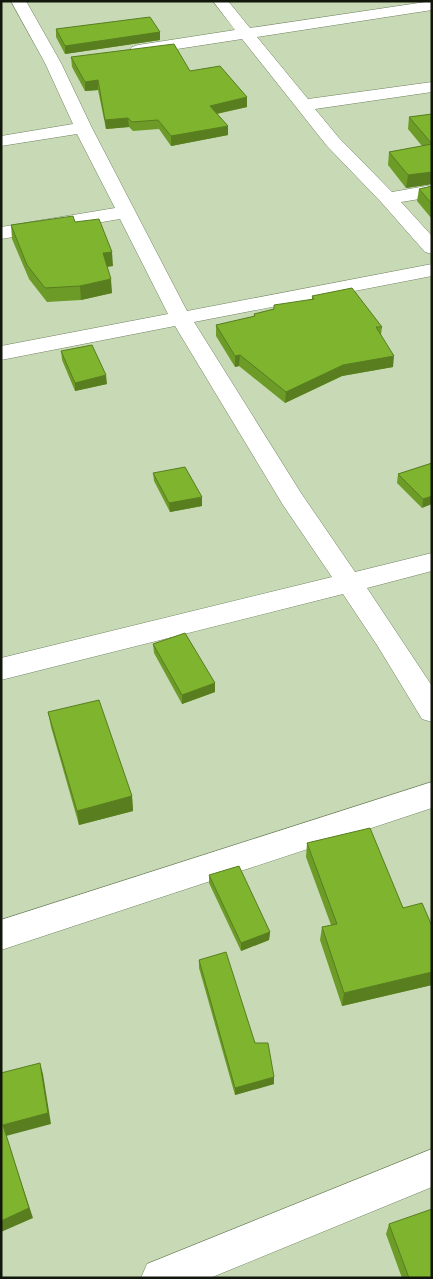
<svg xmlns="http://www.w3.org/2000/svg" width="433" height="1279" viewBox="0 0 433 1279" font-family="'Work Sans',sans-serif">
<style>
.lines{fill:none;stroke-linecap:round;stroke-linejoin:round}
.minor-casing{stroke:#718260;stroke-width:1}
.minor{fill:#fff;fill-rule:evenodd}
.wall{fill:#6c9b28}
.shaded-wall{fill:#587e20}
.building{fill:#7eb42e;stroke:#587e20}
</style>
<rect width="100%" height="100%" fill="#c7dab5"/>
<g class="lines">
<g class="minor-casing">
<path id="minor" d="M 11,1 L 26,1 L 61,63 L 92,128 L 187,311 L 432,264 L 432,276 L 194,322 L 301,493 L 355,572 L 432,553 L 432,571 L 367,588 L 432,686 L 432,722 L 422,719 L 377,645 L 343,594 L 1,680 L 1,658 L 332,577 L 283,505 L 175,326 L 1,360 L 1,346 L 168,314 L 120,219 L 1,239 L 1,227 L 115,208 L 77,134 L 1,146 L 1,136 L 73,124 L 45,63 Z
M 213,1 L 228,1 L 250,28 L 432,1 L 432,10 L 257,37 L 308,99 L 432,82 L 432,92 L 315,109 L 339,138 L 392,192 L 432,185 L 432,197 L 401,202 L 432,236 L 432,254 L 425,252 L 381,202 L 327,146 L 242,39 L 138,55 L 132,53 L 130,50 L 132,47 L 138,45 L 235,30 Z
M 432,782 L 432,808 L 1,950 L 1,920 Z
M 432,1149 L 432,1187 L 210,1278 L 141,1278 L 147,1264 Z"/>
</g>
<use href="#minor" class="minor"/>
</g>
<path class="wall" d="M 56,29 L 160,32 L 160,40 L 65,54 L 56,37 Z
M 71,57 L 190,71 L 247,107 L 217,114 L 228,135 L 171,146 L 159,129 L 133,131 L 129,127 L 106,129 L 98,90 L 85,91 L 72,67 Z
M 432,114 L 432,184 L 406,188 L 388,165 L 389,152 L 422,146 L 408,129 L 409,117 Z
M 432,186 L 432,219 L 417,201 L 419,189 Z
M 75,222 L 113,266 L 107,267 L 112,293 L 81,300 L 47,302 L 29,279 L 12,239 L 11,225 Z
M 312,296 L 382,327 L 381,335 L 393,367 L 342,376 L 285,403 L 239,366 L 235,367 L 216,336 L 216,325 L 254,317 L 254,314 L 312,299 Z
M 61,351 L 107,384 L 75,391 L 62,360 Z
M 432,463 L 422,508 L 397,483 L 398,474 Z
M 153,473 L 202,506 L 170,512 L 154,481 Z
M 153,644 L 215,683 L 215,692 L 182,704 L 154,653 Z
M 48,712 L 132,796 L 133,811 L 79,825 L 51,727 Z
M 307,843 L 432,926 L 432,985 L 342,1006 L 320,940 L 322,927 L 331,925 L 306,857 Z
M 209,875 L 270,932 L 269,940 L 241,951 L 209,883 Z
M 199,960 L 255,1043 L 274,1077 L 274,1084 L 235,1095 L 199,968 Z
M 389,1224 L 432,1278 L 402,1278 L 386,1234 Z"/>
<path class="shaded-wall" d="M 160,32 L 160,40 L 65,54 L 65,46 Z
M 98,80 L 98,90 L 85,91 L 85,82 Z
M 247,97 L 247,107 L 210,115 L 210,106 Z
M 128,118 L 129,127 L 106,129 L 105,120 Z
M 228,126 L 228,135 L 171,146 L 171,136 Z
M 432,172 L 432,184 L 406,188 L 408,175 Z
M 112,252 L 113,266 L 104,267 L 103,253 Z
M 111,279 L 112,293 L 81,300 L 80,286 Z
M 240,355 L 239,366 L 235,367 L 235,356 Z
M 394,356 L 393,367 L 342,376 L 285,403 L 286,392 L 343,365 Z
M 106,375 L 107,384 L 75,391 L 75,383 Z
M 432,496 L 432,504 L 422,508 L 423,499 Z
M 202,497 L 202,506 L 170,512 L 169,503 Z
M 215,683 L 215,692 L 182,704 L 182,695 Z
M 132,796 L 133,811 L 79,825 L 77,811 Z
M 270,932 L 269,940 L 241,951 L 241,943 Z
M 432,972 L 432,985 L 342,1006 L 344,993 Z
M 40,1063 L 43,1074 L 51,1124 L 6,1136 L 33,1218 L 1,1232 L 3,1125 Z
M 274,1077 L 274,1084 L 235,1095 L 235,1088 Z"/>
<path class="building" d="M 150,17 L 160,32 L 65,46 L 56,29 Z
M 174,44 L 190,71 L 220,66 L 247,97 L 210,106 L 228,126 L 171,136 L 158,120 L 132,122 L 128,118 L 105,120 L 98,80 L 85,82 L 71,57 Z
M 432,114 L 432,144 L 409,117 Z
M 432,144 L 432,172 L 408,175 L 389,152 Z
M 432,186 L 432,204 L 419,189 Z
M 73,216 L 75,222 L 99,219 L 112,252 L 103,253 L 111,279 L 80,286 L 45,288 L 27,265 L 11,225 Z
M 352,288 L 382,327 L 376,327 L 394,356 L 343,365 L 286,392 L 240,355 L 235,356 L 216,325 L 255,316 L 254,314 L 274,309 L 274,305 L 314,299 L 312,296 Z
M 92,345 L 106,375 L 75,383 L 61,351 Z
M 432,463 L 432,496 L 423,499 L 398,474 Z
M 185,467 L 202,497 L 169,503 L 153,473 Z
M 185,633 L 215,683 L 182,695 L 153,644 Z
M 99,700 L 132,796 L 77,811 L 48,712 Z
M 370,828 L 403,908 L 422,903 L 432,926 L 432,972 L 344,993 L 322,927 L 337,924 L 307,843 Z
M 239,866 L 270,932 L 241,943 L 209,875 Z
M 226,952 L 255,1043 L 268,1043 L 274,1077 L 235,1088 L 199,960 Z
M 40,1063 L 48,1113 L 3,1125 L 29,1208 L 1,1221 L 1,1073 Z
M 432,1209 L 432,1278 L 409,1278 L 389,1224 Z"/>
<rect width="433" height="1279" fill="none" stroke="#11170a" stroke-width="5"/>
</svg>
